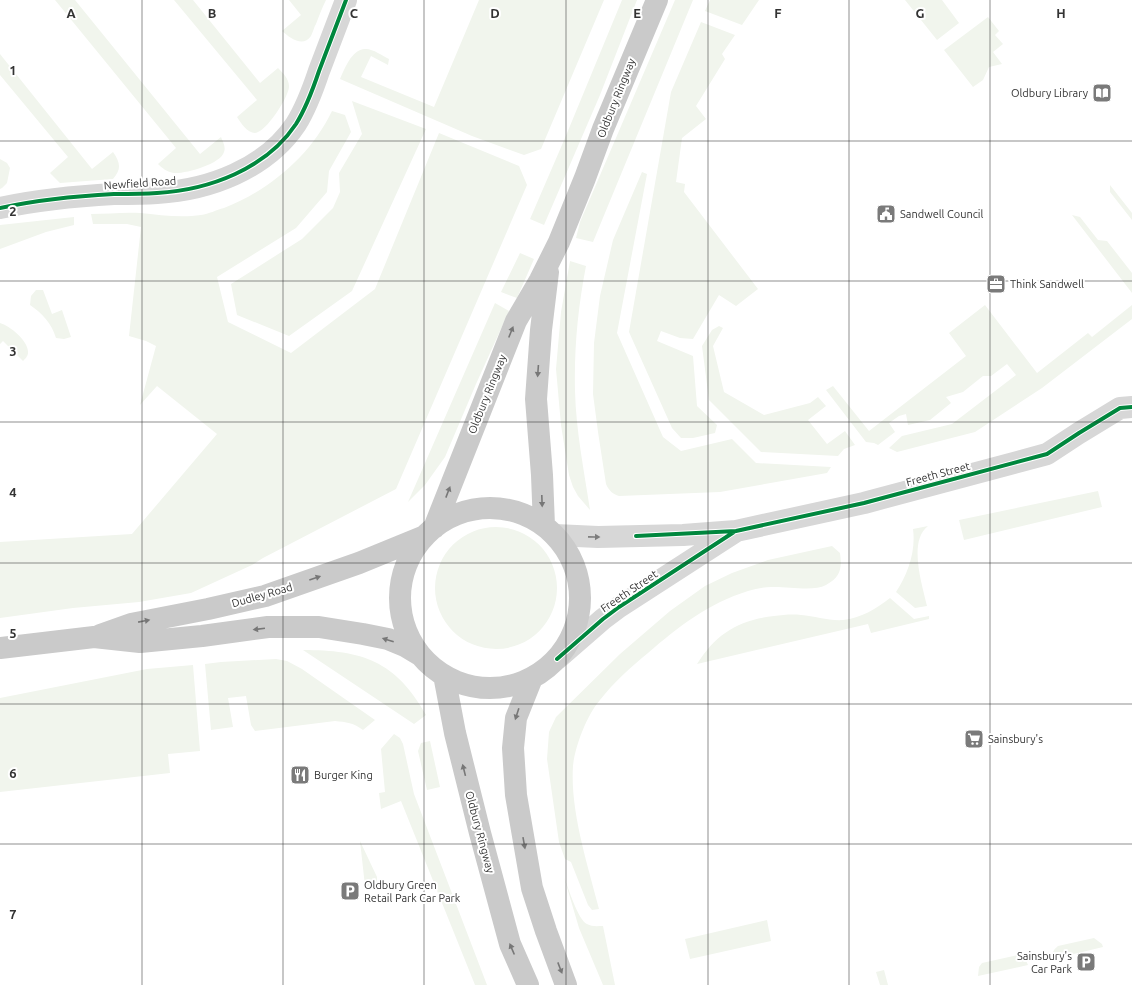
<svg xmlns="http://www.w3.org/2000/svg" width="1132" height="985" viewBox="0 0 1132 985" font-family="Ubuntu,sans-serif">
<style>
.green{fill:#f1f5ed}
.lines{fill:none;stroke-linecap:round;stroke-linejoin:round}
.street{stroke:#d7d7d7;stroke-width:22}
.primary{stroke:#cacaca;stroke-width:22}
.cycleway-casing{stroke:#fff;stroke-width:6}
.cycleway{stroke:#00873e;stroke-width:4}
.oneway{fill:#777}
.oneway2{fill:#7d7d7d}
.grid{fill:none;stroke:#333;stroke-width:1;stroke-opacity:0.55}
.labels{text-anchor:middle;stroke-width:4;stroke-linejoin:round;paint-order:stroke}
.poi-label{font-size:11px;fill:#333;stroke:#fff;text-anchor:start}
.street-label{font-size:11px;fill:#333;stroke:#fff}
.grid-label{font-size:13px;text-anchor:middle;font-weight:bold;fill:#333;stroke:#fff;stroke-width:4;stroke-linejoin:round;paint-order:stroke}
</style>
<rect width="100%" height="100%" fill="#fff"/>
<path class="green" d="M 55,0 L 75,0 L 200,154 L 221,137 C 223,142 226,147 224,152 C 221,164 185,174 174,173 C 167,172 162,168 158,164 L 176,148 Z
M 174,0 L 193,0 L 260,83 L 278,68 C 283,73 289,79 289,86 C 290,95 266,133 255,133 C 247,133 241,123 237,117 L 257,100 Z
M 289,0 L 326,0 C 322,8 319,16 316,24 C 314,27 313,32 311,36 C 303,48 290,38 282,31 L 301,15 Z
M 479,0 L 604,0 L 541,149 L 524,155 L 472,136 L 340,79 C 344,70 352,48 366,49 C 373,49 383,56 389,59 L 388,65 L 371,56 L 361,77 L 434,107 Z
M 622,0 L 637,0 L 600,95 L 544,225 L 530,219 L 565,138 Z
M 675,0 L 693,0 L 593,242 L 576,238 L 580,222 Z
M 710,0 L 759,0 L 742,25 L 705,11 Z
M 905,0 L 942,0 L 959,23 L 937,40 Z
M 988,17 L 999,31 L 995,35 L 1003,44 L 993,52 L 1002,64 L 989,67 L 983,80 L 973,87 L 944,50 Z
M 701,22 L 735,35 L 722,54 L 725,59 L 696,106 L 706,119 L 682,138 L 676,182 L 685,184 L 684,192 L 758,289 L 736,306 L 719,295 L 693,339 L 680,338 L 661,331 L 657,341 L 693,356 L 697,406 L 717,425 L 715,433 L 693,438 L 681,438 L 672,428 L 629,332 L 671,92 Z
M 0,54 L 92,169 L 113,152 C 120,162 122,169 113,179 L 60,183 L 50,173 L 68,157 L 0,75 Z
M 352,101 L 426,129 L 352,291 L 289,336 L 237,315 L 231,284 L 302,239 L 333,208 L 340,192 L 339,173 L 362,134 Z
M 332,111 L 345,115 L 351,132 L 329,171 L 327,192 L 296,228 L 217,277 L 228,322 L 291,353 L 375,289 L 439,133 L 519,166 L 527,185 L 396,489 L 263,558 L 252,565 L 191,593 L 139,602 L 73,608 L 0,618 L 0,542 L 132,534 L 217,434 L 157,386 L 140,405 L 156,346 L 146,341 L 129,336 L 141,227 L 127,224 L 93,224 L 91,214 C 107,214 124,212 140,213 C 160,215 181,218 201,215 C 209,214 216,210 224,208 C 270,190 311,155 332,111 Z
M 0,159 L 7,163 L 10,168 L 7,183 L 2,188 L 0,189 Z
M 642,172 L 647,174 L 617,333 L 663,437 L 681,451 L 732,439 L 756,463 L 831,467 L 827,473 L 720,492 L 619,496 C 613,494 609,491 606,484 L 598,432 L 593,394 L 594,343 L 600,296 L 613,240 Z
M 1110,185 L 1132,213 L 1132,220 L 1110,192 Z
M 1072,215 L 1080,217 L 1098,240 L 1107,241 L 1132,273 L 1132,293 Z
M 74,217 L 74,225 L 46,232 L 0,249 L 0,225 Z
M 520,253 L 534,259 L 517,298 L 501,292 Z
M 570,261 L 586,266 C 578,307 574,348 575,391 C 576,431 584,470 590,510 L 578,496 L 573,487 L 569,475 L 561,425 L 556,369 L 561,312 Z
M 36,290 L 43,290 L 52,314 L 62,310 L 71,337 L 64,339 L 56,338 C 52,324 42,313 30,305 L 31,296 Z
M 495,303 L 509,311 L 476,384 L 445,457 L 425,485 L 408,502 Z
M 985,305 L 1037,373 L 1088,333 L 1092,337 L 1132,305 L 1132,319 L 1042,388 L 975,432 L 897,452 L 889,448 L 902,436 L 952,424 L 1016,375 L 1007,364 L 991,376 L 983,376 L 963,392 L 946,397 L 951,403 L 930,420 L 908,425 L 906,414 L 899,416 L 889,423 L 895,432 L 878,445 L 874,443 L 866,442 L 826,390 L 833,386 L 869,431 L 966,356 L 949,333 Z
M 0,323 C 10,326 29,341 28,353 C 28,356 25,359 23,361 L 3,341 L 0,344 Z
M 719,326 L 723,328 L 713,346 L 724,392 L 764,415 L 810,403 L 818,397 L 826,406 L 808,420 L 827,444 L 845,431 L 855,445 L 844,449 L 838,456 L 761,452 L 709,400 L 702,346 L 712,330 Z
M 1098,491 L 1102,507 L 964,540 L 959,520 Z
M 928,526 C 908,541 922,584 927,606 L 915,608 L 896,592 C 908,574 916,551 913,529 Z
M435 588a61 61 0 1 1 122 0a61 61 0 1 1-122 0Z
M 832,546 L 840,553 C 842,568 841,577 826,585 C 813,592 786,586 771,587 C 764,587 755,589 748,591 C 709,603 678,627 648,653 C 631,667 614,682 600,700 C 587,715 575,746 573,766 C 570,812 588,865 599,909 L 592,910 L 588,905 L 571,862 L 565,859 L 559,842 L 547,759 L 549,732 L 556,717 L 620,654 L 670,611 L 705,586 L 732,573 L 768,560 Z
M 890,598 L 914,619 L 929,616 L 929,619 L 871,633 L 868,624 L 697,664 C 716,634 738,620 774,616 C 783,615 792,614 801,615 C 815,616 829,621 843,620 C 861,618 876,609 890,598 Z
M 303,650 C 362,650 396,661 426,715 L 414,724 Z
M 276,659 L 287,661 L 302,669 L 375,720 L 363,730 C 354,723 346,722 335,721 L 255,731 L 251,725 L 246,696 L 228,698 L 233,727 L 211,730 L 205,664 L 221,662 Z
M 193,665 L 200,751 L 168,754 L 170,773 L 0,792 L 0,698 L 147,669 Z
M 394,734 L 400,738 L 403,744 L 414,794 L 487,985 L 475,985 L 401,801 L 381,809 L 379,793 L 385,792 L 381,749 Z
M 430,741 L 440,787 L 427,790 L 418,751 L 421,743 Z
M 360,841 L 377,877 L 377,882 L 373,885 L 365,886 Z
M 564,877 C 568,887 578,920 587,924 C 592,927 598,926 603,926 L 615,985 L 603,985 L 579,928 Z
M 767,920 L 771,941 L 690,959 L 685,939 Z
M 1094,938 L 1102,944 L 1103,947 L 1053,959 C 1052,953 1053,950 1058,946 Z
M 1018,955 C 1023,957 1026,959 1028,965 L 978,976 L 979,967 L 982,963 Z
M 884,970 L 888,985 L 880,985 L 876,972 Z"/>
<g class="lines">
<path class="street" d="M 0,208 C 37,200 76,196 114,194 C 129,194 143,194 157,193 C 209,190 266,169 296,124 C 306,108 313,89 319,71 C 328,47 337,24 346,0
M 555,535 L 598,537 L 683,535 L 736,531 L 864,503 L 1047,454 L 1079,433 L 1120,408 L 1132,407
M 557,659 L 603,619 L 619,607 L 735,532"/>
<path class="primary" d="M400 598a90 90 0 1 1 180 0a90 90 0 1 1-180 0Z
M 544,526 L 542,475 L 536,399 L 541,330 L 548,272
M 434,528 L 516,321 L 540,280 L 559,242 L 585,178 L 603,129 L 657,0
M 100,635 L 131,624 L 208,609 L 265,596 L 359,563 L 425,536
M 0,648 L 94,637 L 140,642 L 202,636 L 268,627 L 319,627 L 363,634 L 388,639 L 405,646 L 420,655
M 444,675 L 455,733 L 480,833 L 510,944 L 528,985
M 532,678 L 516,718 L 513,748 L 516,795 L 532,888 L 546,931 L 566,985"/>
<g class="cycleway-casing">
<path id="cycleway" d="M 0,208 C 37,200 76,196 114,194 C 129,194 143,194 157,193 C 209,190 266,169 296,124 C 306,108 313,89 319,71 C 328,47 337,24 346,0
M 636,536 L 736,531 L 864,503 L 1047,454 L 1079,433 L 1120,408 L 1132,407
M 557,659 L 603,619 L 619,607 L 734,532"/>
</g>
<use href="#cycleway" class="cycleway"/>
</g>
<defs><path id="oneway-solid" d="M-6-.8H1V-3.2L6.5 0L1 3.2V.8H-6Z"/></defs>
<g class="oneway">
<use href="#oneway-solid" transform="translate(511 332) rotate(-68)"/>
<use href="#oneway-solid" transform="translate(538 371) rotate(94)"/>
<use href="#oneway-solid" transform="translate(448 492) rotate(-69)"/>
<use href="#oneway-solid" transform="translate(542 501) rotate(88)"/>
<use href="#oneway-solid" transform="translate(315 578) rotate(-19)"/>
<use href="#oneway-solid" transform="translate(144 621) rotate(-11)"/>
<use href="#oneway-solid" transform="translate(259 629) rotate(173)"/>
<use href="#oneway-solid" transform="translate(388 640) rotate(-162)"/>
<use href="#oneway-solid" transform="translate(517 714) rotate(108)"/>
<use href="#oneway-solid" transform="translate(464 770) rotate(-104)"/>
<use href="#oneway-solid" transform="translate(524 843) rotate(80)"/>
<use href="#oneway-solid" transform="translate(512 949) rotate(-113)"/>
<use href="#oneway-solid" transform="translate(560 968) rotate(69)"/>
</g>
<use class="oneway2" href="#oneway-solid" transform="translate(594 537) rotate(1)"/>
<path class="grid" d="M 142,0 L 142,985M 283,0 L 283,985M 424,0 L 424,985M 566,0 L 566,985M 708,0 L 708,985M 849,0 L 849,985M 990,0 L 990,985M 0,141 L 1132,141M 0,281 L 1132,281M 0,422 L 1132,422M 0,563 L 1132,563M 0,704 L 1132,704M 0,844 L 1132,844"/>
<defs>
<g id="library-square" transform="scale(1)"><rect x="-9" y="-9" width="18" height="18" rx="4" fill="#7a7a7a" stroke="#fff"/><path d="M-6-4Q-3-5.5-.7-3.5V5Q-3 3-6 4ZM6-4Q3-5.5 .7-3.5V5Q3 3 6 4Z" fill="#fff"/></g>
<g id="civic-square" transform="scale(1)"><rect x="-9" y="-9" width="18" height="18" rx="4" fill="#7a7a7a" stroke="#fff"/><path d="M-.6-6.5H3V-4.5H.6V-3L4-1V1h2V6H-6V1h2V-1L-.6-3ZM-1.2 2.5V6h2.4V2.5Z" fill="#fff"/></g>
<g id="office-square" transform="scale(1)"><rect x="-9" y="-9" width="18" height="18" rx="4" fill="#7a7a7a" stroke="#fff"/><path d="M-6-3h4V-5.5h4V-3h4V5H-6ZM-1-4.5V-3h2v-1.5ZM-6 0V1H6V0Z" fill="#fff"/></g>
<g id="supermarket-square" transform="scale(1)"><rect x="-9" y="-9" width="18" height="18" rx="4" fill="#7a7a7a" stroke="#fff"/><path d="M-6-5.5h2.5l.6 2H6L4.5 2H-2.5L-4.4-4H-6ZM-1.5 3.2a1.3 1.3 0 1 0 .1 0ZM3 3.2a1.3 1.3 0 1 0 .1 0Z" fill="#fff"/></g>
<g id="restaurant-square" transform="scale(1)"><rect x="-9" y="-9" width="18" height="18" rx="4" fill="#7a7a7a" stroke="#fff"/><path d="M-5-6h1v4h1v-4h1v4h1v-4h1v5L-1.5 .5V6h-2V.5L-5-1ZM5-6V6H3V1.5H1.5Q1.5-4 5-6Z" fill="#fff"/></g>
<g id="parking-square" transform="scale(1)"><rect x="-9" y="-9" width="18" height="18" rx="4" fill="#7a7a7a" stroke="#fff"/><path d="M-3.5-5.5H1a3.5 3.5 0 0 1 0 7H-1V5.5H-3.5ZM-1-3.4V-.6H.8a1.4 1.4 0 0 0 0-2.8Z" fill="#fff"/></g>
</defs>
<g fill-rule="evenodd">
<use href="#library-square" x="1102" y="93"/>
<use href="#civic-square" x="886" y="214"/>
<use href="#office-square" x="996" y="284"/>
<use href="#supermarket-square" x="974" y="739"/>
<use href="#restaurant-square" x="300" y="775"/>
<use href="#parking-square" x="350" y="891"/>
<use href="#parking-square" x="1086" y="962"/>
</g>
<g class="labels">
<g class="poi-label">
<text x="1088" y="97" text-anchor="end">Oldbury Library</text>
<text x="900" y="218">Sandwell Council</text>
<text x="1010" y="288">Think Sandwell</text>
<text x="988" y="743">Sainsbury's</text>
<text x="314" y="779">Burger King</text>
<text x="364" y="889">Oldbury Green<tspan x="364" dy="13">Retail Park Car Park</tspan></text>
<text x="1072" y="960" text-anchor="end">Sainsbury's<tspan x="1072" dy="13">Car Park</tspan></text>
</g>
<g class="street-label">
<text transform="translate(616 98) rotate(-68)" y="4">Oldbury Ringway</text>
<text transform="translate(140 183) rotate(-4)" y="4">Newfield Road</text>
<text transform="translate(487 394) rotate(-68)" y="4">Oldbury Ringway</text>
<text transform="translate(938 474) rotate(-15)" y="4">Freeth Street</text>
<text transform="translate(629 591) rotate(-34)" y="4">Freeth Street</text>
<text transform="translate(262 595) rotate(-16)" y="4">Dudley Road</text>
<text transform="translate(480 832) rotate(75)" y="4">Oldbury Ringway</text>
</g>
</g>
<g class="grid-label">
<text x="71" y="18">A</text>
<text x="212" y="18">B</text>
<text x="354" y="18">C</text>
<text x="495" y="18">D</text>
<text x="637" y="18">E</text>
<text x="778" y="18">F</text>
<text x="920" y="18">G</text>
<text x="1061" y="18">H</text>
<text x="13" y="75">1</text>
<text x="13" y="216">2</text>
<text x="13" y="356">3</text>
<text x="13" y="497">4</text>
<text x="13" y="638">5</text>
<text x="13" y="778">6</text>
<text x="13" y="919">7</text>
</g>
</svg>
